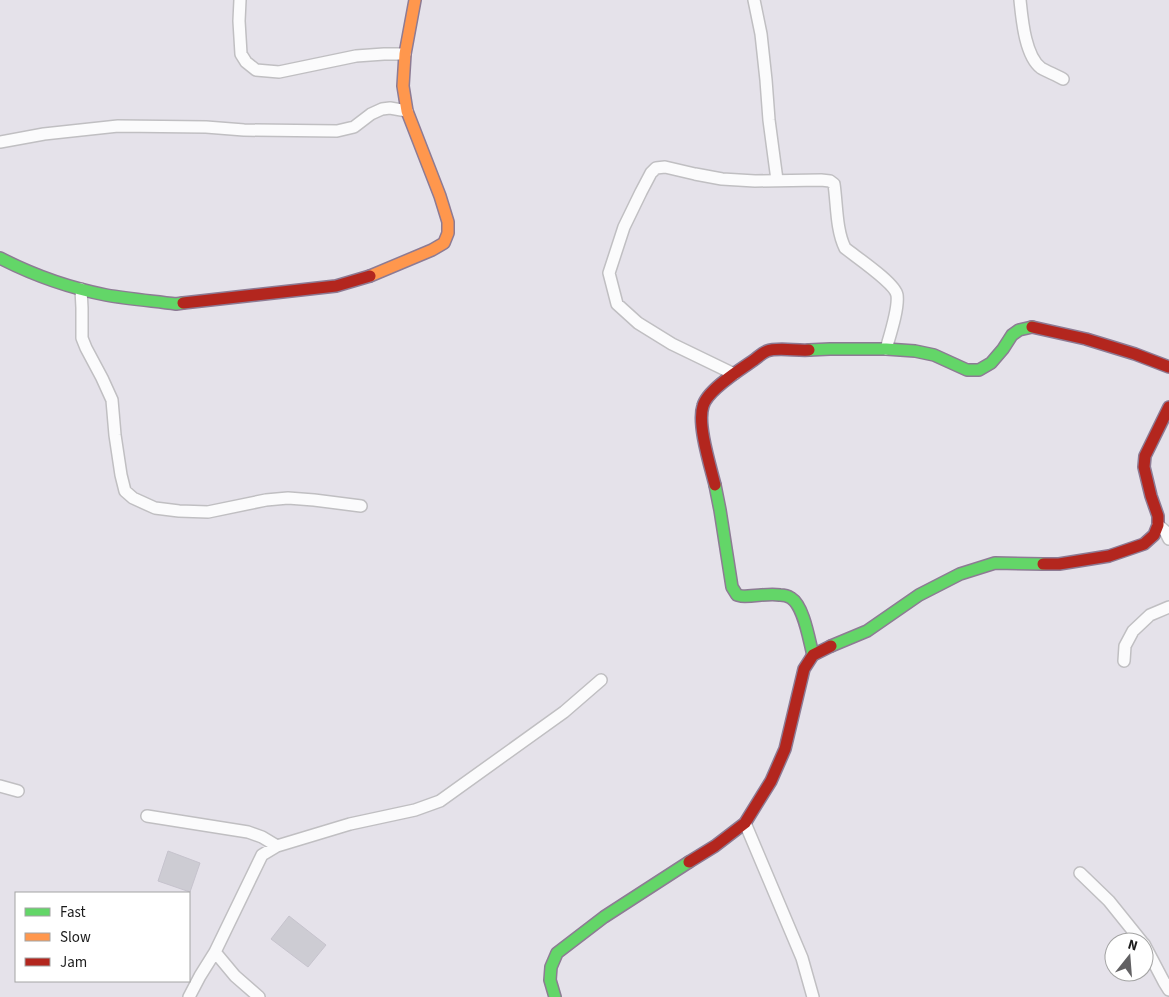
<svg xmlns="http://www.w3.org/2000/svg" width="1169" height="997" viewBox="0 0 1169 997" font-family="'Source Sans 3',sans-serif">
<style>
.building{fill:#cdccd3;stroke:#c6c3cd}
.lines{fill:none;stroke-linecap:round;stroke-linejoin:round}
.street-casing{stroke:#c0bfc2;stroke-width:14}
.fast-casing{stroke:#8d7b94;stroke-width:14}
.slow-casing{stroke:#8d7b94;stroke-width:14}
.jam-casing{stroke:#8d7b94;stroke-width:14}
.street{stroke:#fbfbfc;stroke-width:11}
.fast{stroke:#63d668;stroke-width:11}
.slow{stroke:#ff974d;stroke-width:11}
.jam{stroke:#b3261e;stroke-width:11}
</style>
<rect width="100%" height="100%" fill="#e5e2ea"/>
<path class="building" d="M 168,851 L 200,863 L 190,892 L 158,881 Z
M 289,916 L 326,945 L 308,967 L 271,939 Z"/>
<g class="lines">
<g class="street-casing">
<path id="street" d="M 240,0 L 239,21 L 241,54 L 246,62 L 256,70 L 279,72 L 356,56 L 384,54 L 405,54
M 754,0 L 761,34 L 766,80 L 769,120 L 777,180
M 1020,0 C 1022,19 1025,56 1041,68 C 1048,72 1056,75 1063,79
M 0,142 L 44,134 L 118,126 L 206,127 L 244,130 L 337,131 L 354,127 L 371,114 L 382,109 L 390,108 L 407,111
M 81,289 L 82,308 L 82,338 L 86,348 L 102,378 L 112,400 L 115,435 L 121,475 L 125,491 L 133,498 L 155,508 L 179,511 L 208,512 L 266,500 L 288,498 L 314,500 L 361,506
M 734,374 L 672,344 L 638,323 L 617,304 L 609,273 L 624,227 L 641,192 L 651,173 L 656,168 L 665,167 L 695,174 L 722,179 L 755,181 L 821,180 L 830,181 L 834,184 C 837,204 836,230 845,248 C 856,257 895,283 897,295 C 899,308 890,335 886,349
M 1158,525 L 1165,531 L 1169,539
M 1124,661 L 1125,646 L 1133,631 L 1150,615 L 1169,607
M 0,786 L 18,791
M 147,816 L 248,832 L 262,837 L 277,846
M 745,823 L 802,958 L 813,997
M 1080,873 L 1109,901 L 1142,942
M 1144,944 L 1164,982 L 1169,990
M 215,952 L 235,976 L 259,997
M 189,997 L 200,976 L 215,952 L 262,855 L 277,846 L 350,824 L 415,810 L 440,801 L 564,712 L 601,680"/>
</g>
<g class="fast-casing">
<path id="fast" d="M 0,258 C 33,275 70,288 106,295 C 129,299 153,301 176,304 L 183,303
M 809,350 L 830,349 L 886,349 L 915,351 L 934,355 L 967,370 L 979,370 L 991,363 L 1003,349 L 1012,335 L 1019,330 L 1032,327
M 715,485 L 720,510 L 732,587 L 737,595 L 741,596 C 754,597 767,593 780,595 C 783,595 788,596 791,598 C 804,606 809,640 813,655
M 831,646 L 867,631 L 919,595 L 960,574 L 995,563 L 1043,564
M 555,997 L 550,980 L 551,967 L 557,953 L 604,917 L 689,862"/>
</g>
<g class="slow-casing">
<path id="slow" d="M 370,276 L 432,250 L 444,243 L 448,233 L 448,222 L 440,196 L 407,111 L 403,86 L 405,54 L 415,0"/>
</g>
<g class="jam-casing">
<path id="jam" d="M 183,303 L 336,286 L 370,276
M 1032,327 L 1086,339 L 1135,354 L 1169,367
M 715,485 C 710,465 697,424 703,406 C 707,390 741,369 754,360 C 758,357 762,353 767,351 C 777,347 797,351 809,350
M 1043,564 L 1059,564 L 1109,556 L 1144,544 L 1154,535 L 1158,525 L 1158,516 L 1151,496 L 1144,467 L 1145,456 L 1169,407
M 689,862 L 715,846 L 745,823 L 771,781 L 785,749 L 804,669 L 813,655 L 831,646"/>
</g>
<use href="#street" class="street"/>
<use href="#fast" class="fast"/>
<use href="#slow" class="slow"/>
<use href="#jam" class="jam"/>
</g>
<rect x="15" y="892" width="175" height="90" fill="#ffffff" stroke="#a4a4a4"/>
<rect x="25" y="908" width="25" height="8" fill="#63d668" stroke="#a4a4a4"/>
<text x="60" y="917" font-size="15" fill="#1b1b1b">Fast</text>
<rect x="25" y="933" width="25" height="8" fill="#ff974d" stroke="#a4a4a4"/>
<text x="60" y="942" font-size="15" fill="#1b1b1b">Slow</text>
<rect x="25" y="958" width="25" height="8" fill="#b3261e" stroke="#a4a4a4"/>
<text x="60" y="967" font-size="15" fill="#1b1b1b">Jam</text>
<g transform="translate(1129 957) rotate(17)"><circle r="24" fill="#ffffff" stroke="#a4a4a4"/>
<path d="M0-4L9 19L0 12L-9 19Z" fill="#626163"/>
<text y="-8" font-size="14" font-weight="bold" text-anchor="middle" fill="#1b1b1b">N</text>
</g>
</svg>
